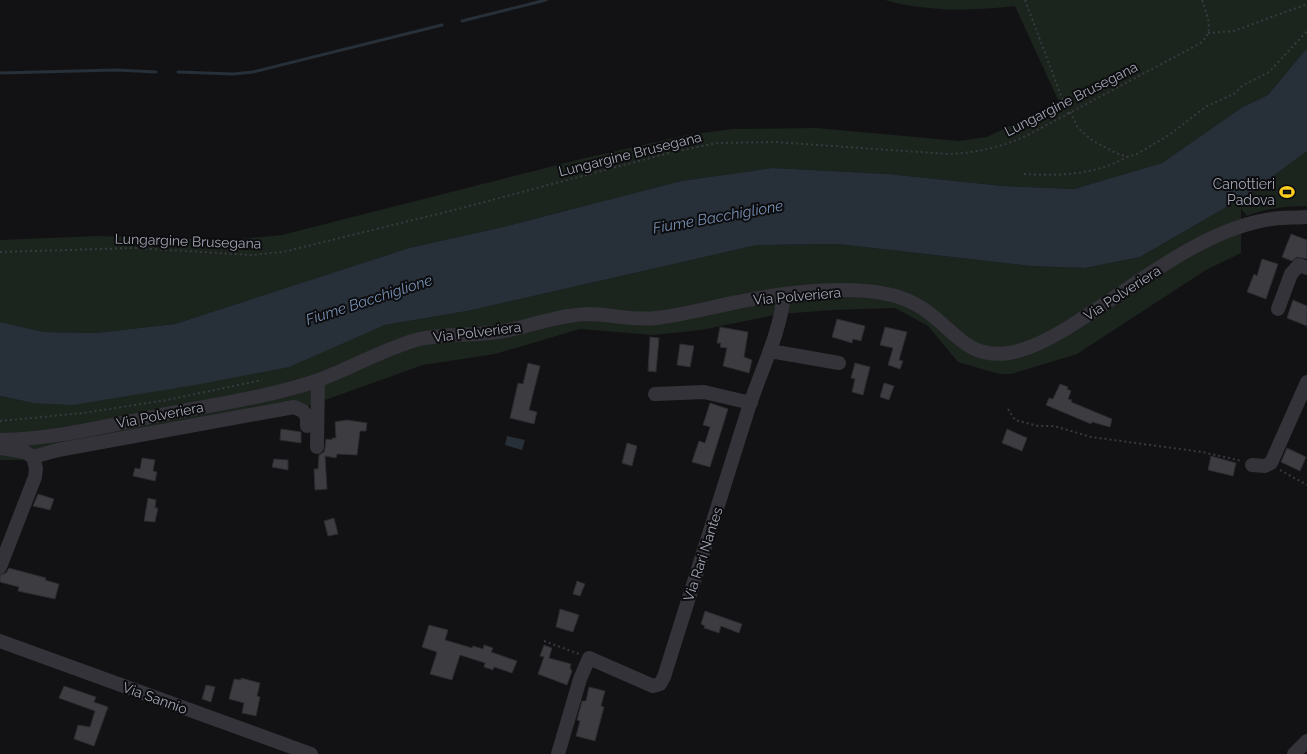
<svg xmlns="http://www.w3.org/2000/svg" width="1307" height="754" viewBox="0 0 1307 754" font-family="Raleway,sans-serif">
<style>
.green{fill:#1c241e}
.water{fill:#272f38}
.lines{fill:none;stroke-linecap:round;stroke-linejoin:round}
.stream{stroke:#272f38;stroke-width:3}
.building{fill:#3c3c41;stroke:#2c2c30}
.path{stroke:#383a40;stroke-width:2;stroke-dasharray:2 3;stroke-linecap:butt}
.minor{stroke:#333339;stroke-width:14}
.labels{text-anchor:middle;stroke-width:4;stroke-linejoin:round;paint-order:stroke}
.street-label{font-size:14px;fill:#a2a6b5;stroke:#0d0d0f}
.poi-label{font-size:14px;fill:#a2a6b5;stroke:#0d0d0f;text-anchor:end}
.water-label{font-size:15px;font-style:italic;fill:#768fb3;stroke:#0d0d0f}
</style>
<rect width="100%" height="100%" fill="#121214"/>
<path class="green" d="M 885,0 L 1307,0 L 1307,48 L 1268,95 L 1241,108 L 1162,163 L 1074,189 L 1003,186 L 888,174 L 772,168 L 681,181 L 503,227 L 409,248 L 175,324 L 95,333 L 44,332 L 0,322 L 0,240 L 97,236 L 231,240 L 282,235 L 585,158 L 687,135 L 733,129 L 817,128 L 959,141 L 987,137 L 1059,102 L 1015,6 C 972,11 927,12 885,0 Z
M 1307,151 L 1307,206 C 1286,206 1267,208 1247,216 L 1241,209 L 1241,253 L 1206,270 L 1077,354 L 1011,374 L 999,374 L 958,362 L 928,326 L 895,308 L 833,310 L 780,314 L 701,330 L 653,335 L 580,329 L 495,354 L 423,365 L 297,410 L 34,460 L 0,460 L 0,396 L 33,403 L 345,342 L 385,325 L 467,311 L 757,245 L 838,244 L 1031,266 L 1085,268 L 1140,257 L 1249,194 Z"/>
<path class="water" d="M 1307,48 L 1307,151 L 1249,194 L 1140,257 L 1085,268 L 1031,266 L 838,244 L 757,245 L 467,311 L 385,325 L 289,367 L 195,385 L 73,405 L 33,403 L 0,396 L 0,322 L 44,332 L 95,333 L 175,324 L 409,248 L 503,227 L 681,181 L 772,168 L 888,174 L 1003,186 L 1074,189 L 1162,163 L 1241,108 L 1268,95 Z
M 507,436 L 525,440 L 522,450 L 505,445 Z"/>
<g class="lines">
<path class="stream" d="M 462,21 L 546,0
M 178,72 L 233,74 L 253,72 L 442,25
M 0,73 L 116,70 L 156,72"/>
</g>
<path class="building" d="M 1291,234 L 1307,240 L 1307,259 L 1297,257 L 1292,261 L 1282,257 Z
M 1262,259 L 1278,264 L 1266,299 L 1247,292 L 1254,274 L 1257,276 Z
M 1293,300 L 1307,306 L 1307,326 L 1287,318 Z
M 837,319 L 865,326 L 861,341 L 853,339 L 852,343 L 832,337 Z
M 720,327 L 748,332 L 744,357 L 752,360 L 749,373 L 723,366 L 727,348 L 720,347 L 721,343 L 717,343 Z
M 885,327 L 907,332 L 899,360 L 903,361 L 900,369 L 888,365 L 893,348 L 880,345 Z
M 650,337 L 659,338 L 656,372 L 648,371 Z
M 680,344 L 694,346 L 690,367 L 677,365 Z
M 528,363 L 540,366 L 529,410 L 537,412 L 534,424 L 510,418 L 518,383 L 523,384 Z
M 855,363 L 870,367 L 863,395 L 852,392 L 855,379 L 851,378 Z
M 884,383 L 894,386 L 889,400 L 880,397 Z
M 1060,384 L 1068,387 L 1067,389 L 1071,391 L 1068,399 L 1072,400 L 1071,402 L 1112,419 L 1110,427 L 1092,422 L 1091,424 L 1046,405 L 1049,398 L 1053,399 Z
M 710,403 L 728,409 L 710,467 L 692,462 L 699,441 L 705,443 L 710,427 L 703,425 Z
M 347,420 L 367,423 L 366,431 L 360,431 L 357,455 L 337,454 L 336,458 L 325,456 L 327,489 L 315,490 L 314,469 L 318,469 L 319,455 L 324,452 L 325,448 L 326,439 L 332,440 L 332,438 L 336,438 L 335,422 Z
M 281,429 L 301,432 L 301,443 L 280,440 Z
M 1007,429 L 1027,438 L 1022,451 L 1002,443 Z
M 627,443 L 637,446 L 632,466 L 622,463 Z
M 1287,448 L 1306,457 L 1300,471 L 1281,462 Z
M 1211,456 L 1236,463 L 1233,476 L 1208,470 Z
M 142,458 L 155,460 L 153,471 L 157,472 L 155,481 L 133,476 L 135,468 L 140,469 Z
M 274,459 L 288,460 L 288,470 L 272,467 Z
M 38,494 L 54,499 L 50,510 L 33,506 Z
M 148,498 L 156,500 L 155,508 L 158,508 L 155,522 L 144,521 Z
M 334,518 L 338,534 L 328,536 L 324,521 Z
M 9,568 L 46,578 L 45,580 L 59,584 L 55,599 L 18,591 L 19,587 L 0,582 L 0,575 L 6,573 Z
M 577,581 L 585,584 L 580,596 L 573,594 Z
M 560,609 L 579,615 L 573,632 L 556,627 Z
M 705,611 L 742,624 L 739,633 L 721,626 L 719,633 L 704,628 L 705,626 L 701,624 Z
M 429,625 L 448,630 L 445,640 L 472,648 L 473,646 L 483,649 L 484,645 L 493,648 L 491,652 L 517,661 L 512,673 L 494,667 L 493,670 L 484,667 L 485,663 L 460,655 L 452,680 L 430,674 L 437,652 L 422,647 Z
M 544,645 L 552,648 L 549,658 L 571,664 L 570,668 L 572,671 L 567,685 L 538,674 L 544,657 L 540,656 Z
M 241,678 L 260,683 L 257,696 L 260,697 L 256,716 L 242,713 L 244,703 L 229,699 L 234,679 L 241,680 Z
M 206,685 L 215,687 L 211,702 L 202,699 Z
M 64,686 L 96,697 L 94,702 L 108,707 L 94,746 L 74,739 L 78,725 L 90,727 L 95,711 L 59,698 Z
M 589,687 L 605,691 L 601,706 L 604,707 L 595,741 L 576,736 L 580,721 L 577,720 L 579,712 L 582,701 L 586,701 Z"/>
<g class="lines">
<path class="path" d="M 1025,0 L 1068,114
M 1208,33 L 1234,31 L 1307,4
M 1070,112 L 1078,128 L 1093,141 L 1116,153 L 1127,157 L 1137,154 L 1169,135 L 1207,106 L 1234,94 L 1242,86 L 1269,72 L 1307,31
M 1024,174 C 1059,176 1095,175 1127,157
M 0,252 L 134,248 L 251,255 L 283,252 L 458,209 L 669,153 L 717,143 L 775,142 L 948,154 C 977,153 1002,147 1028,135 L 1199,44 C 1216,32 1207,16 1202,0
M 1008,409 L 1015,420 L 1038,426 L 1054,426 L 1091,437 L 1202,452 L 1242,461
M 0,421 L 83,413 L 167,400 L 262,380
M 1280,470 L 1307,485
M 544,641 L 579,654"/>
<path class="minor" d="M 1278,309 L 1291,274 L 1299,265 L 1307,268
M 770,351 L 839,363
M 655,394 L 704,392 L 751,403
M 0,440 C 57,439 115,424 171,413 C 218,404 267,397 313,382 C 348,370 381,350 416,340 C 443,333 472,336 499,332 C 528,327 557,315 587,314 C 610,314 634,321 656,318 C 684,315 711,307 738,302 C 762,297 788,293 813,291 C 843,289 889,289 915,304 C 951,322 962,360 1009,353 C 1035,349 1067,329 1089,314 C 1144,279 1207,228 1272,219 C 1284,217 1296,218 1307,217
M 317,447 L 318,380
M 0,448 L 25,452 L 33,457 L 36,468 L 35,477 L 0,567
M 33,457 L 58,450 L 294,407 L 303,411 L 307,417 L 307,426
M 1252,465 L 1265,466 L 1271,463 L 1307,382
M 0,641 L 311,754
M 558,754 L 580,679 L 589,658 L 653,686 L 660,684 L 664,677 C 692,588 720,499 748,410 C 760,372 780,335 784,294
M 1294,754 L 1307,741"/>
</g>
<defs>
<g id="stadium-bare" transform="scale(1.2)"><path d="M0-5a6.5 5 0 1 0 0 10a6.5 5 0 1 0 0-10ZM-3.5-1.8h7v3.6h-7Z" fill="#fece1f" stroke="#0d0d0f" stroke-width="2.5" paint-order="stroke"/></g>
</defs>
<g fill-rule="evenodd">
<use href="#stadium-bare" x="1287" y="192"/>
</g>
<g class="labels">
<g class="street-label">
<text transform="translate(1071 99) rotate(-27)" y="5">Lungargine Brusegana</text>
<text transform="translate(630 154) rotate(-14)" y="5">Lungargine Brusegana</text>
<text transform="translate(188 241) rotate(2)" y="5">Lungargine Brusegana</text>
<text transform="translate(1122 293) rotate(-33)" y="5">Via Polveriera</text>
<text transform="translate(797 296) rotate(-5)" y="5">Via Polveriera</text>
<text transform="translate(477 332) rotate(-7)" y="5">Via Polveriera</text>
<text transform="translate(160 415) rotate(-11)" y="5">Via Polveriera</text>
<text transform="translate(703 554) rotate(-72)" y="5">Via Rari Nantes</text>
<text transform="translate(155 698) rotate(20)" y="5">Via Sannio</text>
</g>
<g class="poi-label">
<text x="1275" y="189">Canottieri<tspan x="1275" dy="16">Padova</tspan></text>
</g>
<g class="water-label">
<text transform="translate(718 217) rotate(-10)" y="5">Fiume Bacchiglione</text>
<text transform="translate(369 300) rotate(-18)" y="5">Fiume Bacchiglione</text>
</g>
</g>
</svg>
